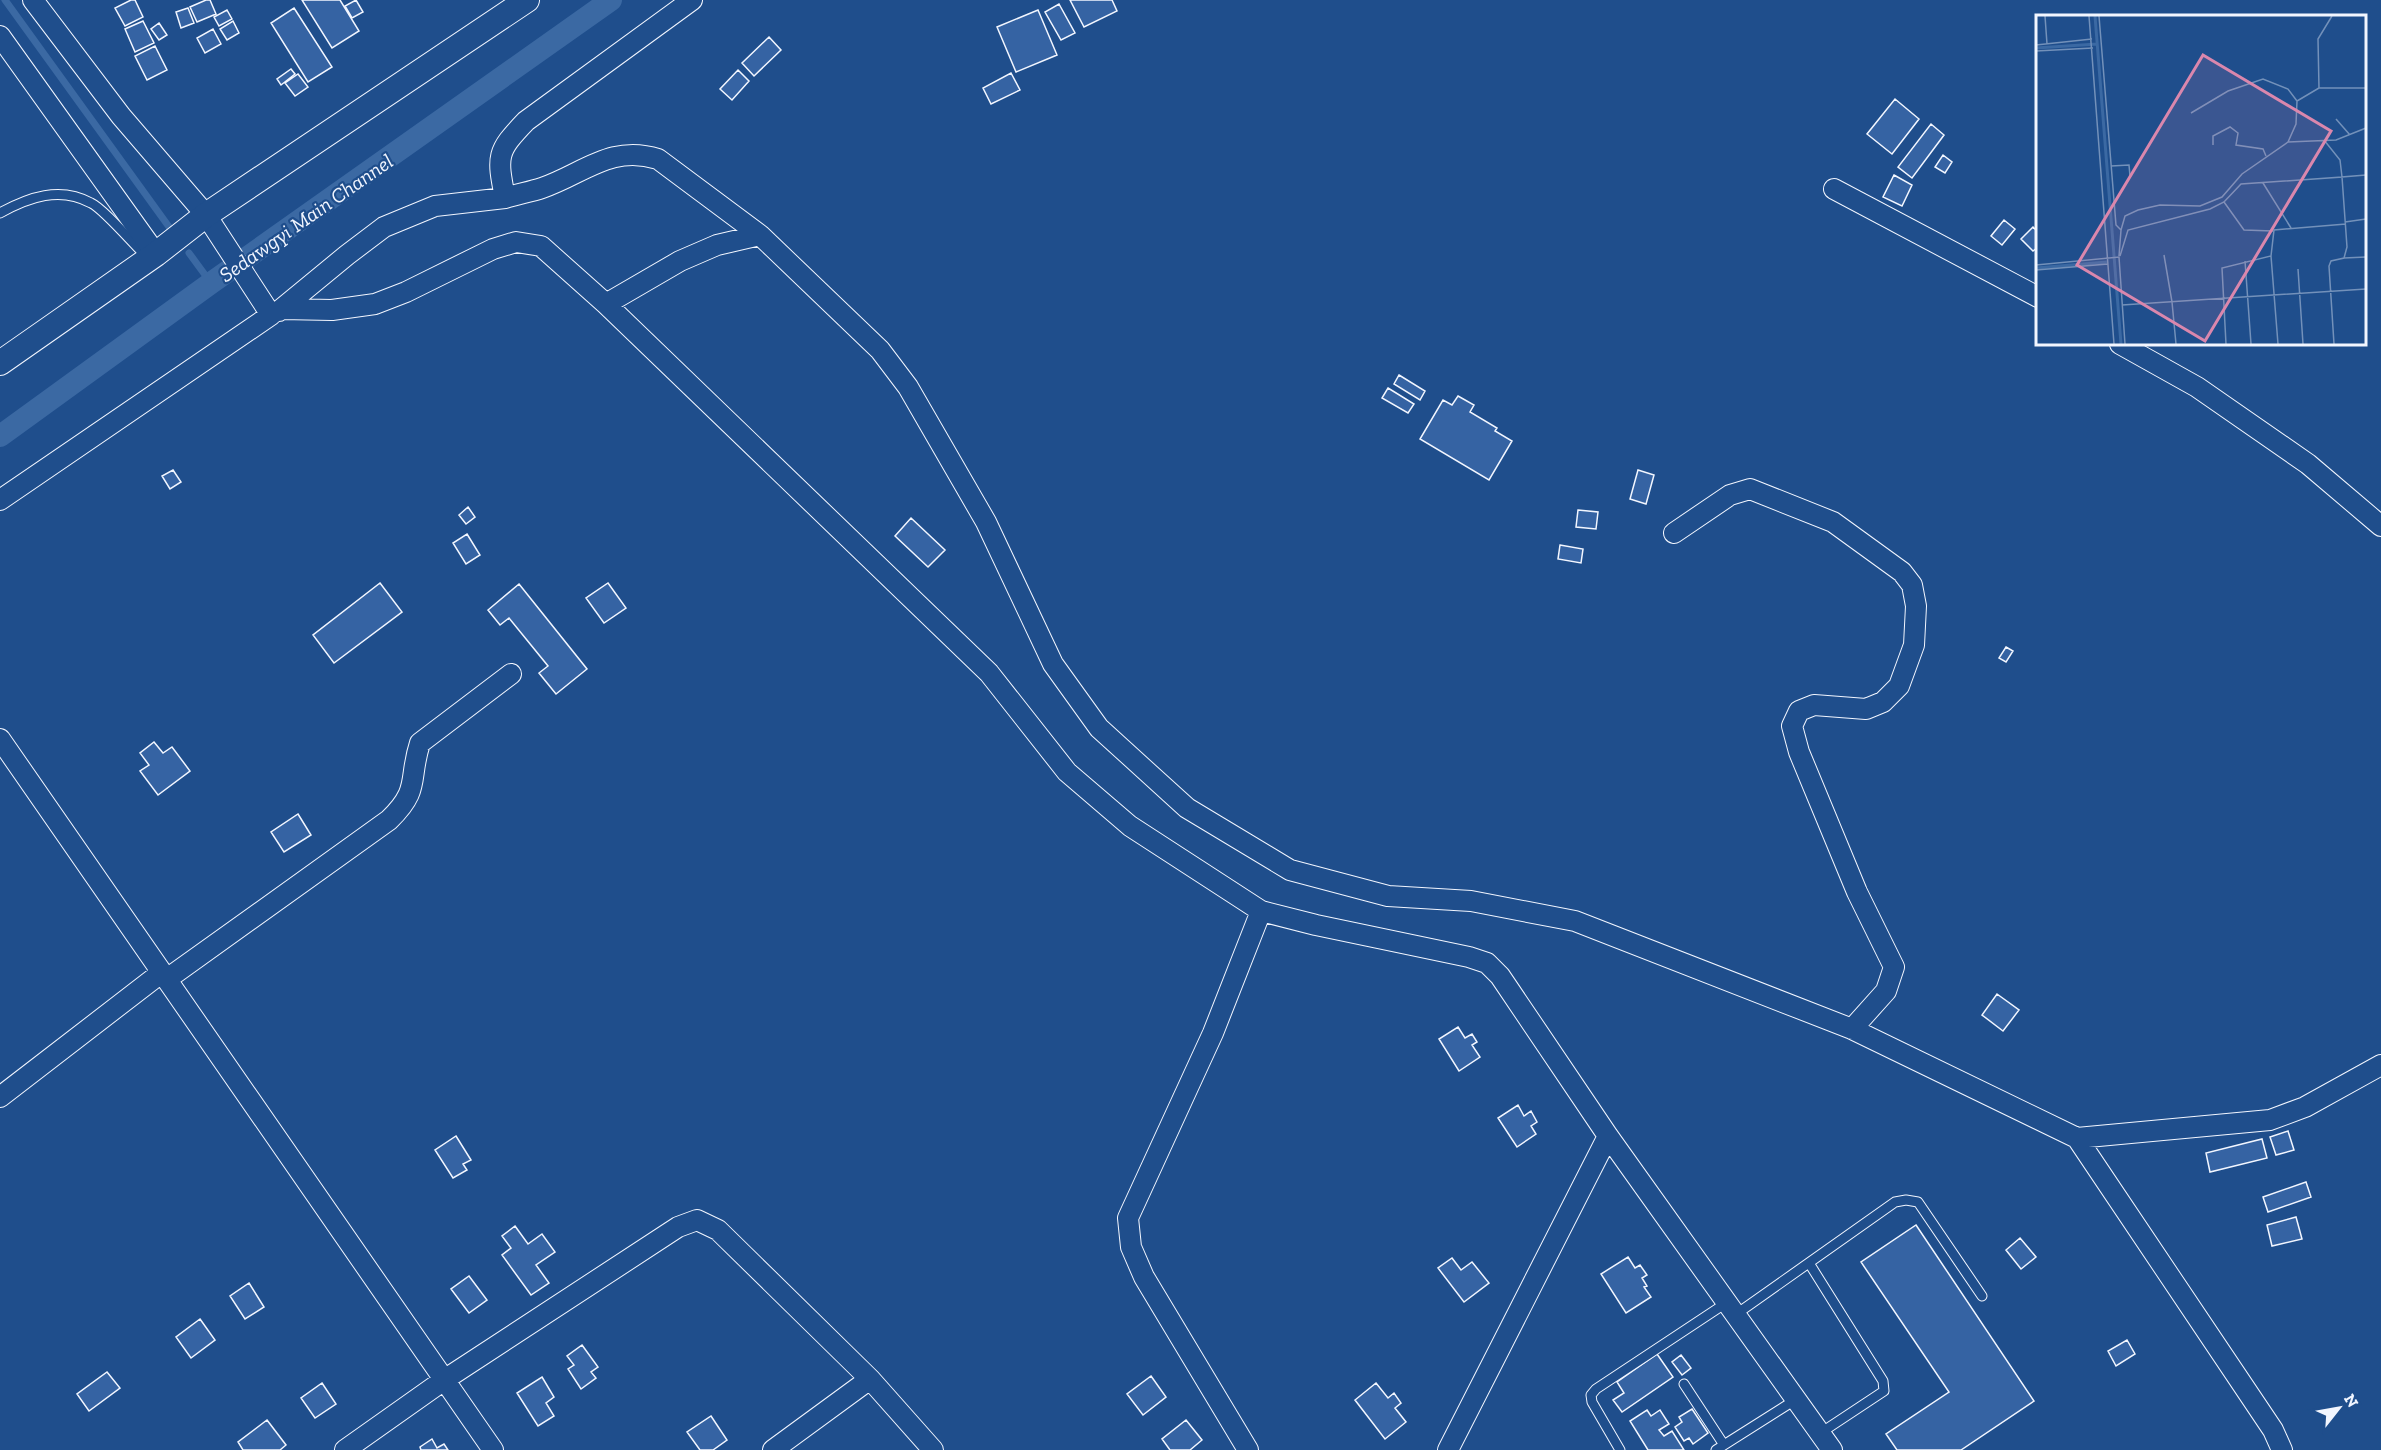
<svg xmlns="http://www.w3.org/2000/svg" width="2381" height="1450" viewBox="0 0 2381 1450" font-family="'Zilla Slab',serif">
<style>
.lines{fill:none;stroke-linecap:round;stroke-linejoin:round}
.stream{stroke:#3b69a3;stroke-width:7}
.canal{stroke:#3b69a3;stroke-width:22}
.building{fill:#3563a3;stroke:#f2f6ff;stroke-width:1.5}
.service-casing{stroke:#f2f6ff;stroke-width:11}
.minor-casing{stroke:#f2f6ff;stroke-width:22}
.tertiary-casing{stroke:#f2f6ff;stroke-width:26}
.service{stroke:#1f4e8c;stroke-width:9}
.minor{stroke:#1f4e8c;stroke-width:20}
.tertiary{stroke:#1f4e8c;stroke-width:24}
.labels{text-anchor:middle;stroke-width:4.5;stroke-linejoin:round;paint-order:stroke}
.water-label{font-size:21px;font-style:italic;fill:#f2f6ff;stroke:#1f4e8c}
.inset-river{fill:none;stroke:#3b69a3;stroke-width:3}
.inset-road{fill:none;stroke:#7391ba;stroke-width:1.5}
.view{fill:#da87ad;fill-opacity:0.15;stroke:#da87ad;stroke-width:3}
.inset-edge{fill:none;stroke:#f2f6ff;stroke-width:3}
</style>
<rect width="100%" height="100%" fill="#1f4e8c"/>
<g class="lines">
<path class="stream" d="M 5,0 L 172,231
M 189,253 L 211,283"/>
<path class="canal" d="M 0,436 L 211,283 L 611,0"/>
</g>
<path class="building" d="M 131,0 L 135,0 L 143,17 L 125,26 L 115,8 Z
M 206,0 L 210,0 L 216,14 L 197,22 L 190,7 Z
M 302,0 L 340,0 L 359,31 L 332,48 Z
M 356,0 L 363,12 L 352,18 L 345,6 Z
M 1070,0 L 1112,0 L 1117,11 L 1084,27 Z
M 1059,4 L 1075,33 L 1061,40 L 1045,12 Z
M 188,8 L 194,23 L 181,28 L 176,12 Z
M 294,8 L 332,67 L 308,82 L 271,23 Z
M 227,10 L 232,19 L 219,26 L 214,17 Z
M 1038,10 L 1057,55 L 1016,72 L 997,27 Z
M 143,21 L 154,43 L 135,52 L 125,29 Z
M 233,21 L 239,33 L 227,40 L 220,29 Z
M 159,23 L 167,35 L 159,40 L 151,29 Z
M 213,29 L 221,44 L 205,53 L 197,38 Z
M 769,37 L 781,50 L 754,76 L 742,63 Z
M 155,46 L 167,70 L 147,80 L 135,56 Z
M 291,69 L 295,74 L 281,85 L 277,79 Z
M 738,70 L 749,81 L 732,100 L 720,89 Z
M 1011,73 L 1020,90 L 991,104 L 983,88 Z
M 298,74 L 308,87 L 295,96 L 285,83 Z
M 1895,99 L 1919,119 L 1892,154 L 1867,134 Z
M 1931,124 L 1944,135 L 1912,178 L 1898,167 Z
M 1943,155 L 1952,162 L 1945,173 L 1935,167 Z
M 1894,175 L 1912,185 L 1902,206 L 1883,197 Z
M 2004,220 L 2015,229 L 2002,245 L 1991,236 Z
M 2033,227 L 2038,232 L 2038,247 L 2033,251 L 2021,239 Z
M 1399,375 L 1425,391 L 1420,400 L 1394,384 Z
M 1388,388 L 1414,404 L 1408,413 L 1382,398 Z
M 1458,396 L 1474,405 L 1470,412 L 1497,428 L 1495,431 L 1512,441 L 1489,480 L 1420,439 L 1443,400 L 1452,405 Z
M 173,470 L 181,482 L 170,489 L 162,476 Z
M 1638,470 L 1654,475 L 1646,504 L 1630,499 Z
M 468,507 L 475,517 L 466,524 L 459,515 Z
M 1578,510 L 1598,512 L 1596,529 L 1576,527 Z
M 911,518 L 945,550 L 928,567 L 895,536 Z
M 467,534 L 480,555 L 466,564 L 453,543 Z
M 1560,545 L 1583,549 L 1581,563 L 1558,559 Z
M 380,583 L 402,612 L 334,663 L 313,635 Z
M 608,583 L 626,608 L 604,623 L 586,598 Z
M 519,584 L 587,669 L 556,694 L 539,673 L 548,666 L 509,618 L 500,625 L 488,610 Z
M 2006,647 L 2013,651 L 2006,662 L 1999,658 Z
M 154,742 L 163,753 L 172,747 L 190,771 L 158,795 L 140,771 L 149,765 L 140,753 Z
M 298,814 L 311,835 L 284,852 L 271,832 Z
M 1997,994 L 2019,1010 L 2003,1031 L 1982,1015 Z
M 1458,1027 L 1465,1038 L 1472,1034 L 1477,1042 L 1472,1045 L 1480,1057 L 1459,1071 L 1439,1039 Z
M 1518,1105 L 1524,1116 L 1531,1111 L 1537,1122 L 1531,1126 L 1536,1134 L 1517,1147 L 1498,1118 Z
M 2288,1131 L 2294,1150 L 2276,1155 L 2270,1137 Z
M 456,1136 L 471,1160 L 463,1164 L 467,1170 L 453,1178 L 435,1150 Z
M 2262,1139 L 2267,1158 L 2210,1172 L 2206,1153 Z
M 2306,1182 L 2311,1197 L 2268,1212 L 2263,1197 Z
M 2296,1217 L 2302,1239 L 2272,1246 L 2267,1225 Z
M 1916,1225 L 2034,1401 L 1961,1450 L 1897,1450 L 1886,1434 L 1949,1392 L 1861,1262 Z
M 515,1226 L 528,1244 L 542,1234 L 555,1252 L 536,1265 L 549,1283 L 531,1295 L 502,1255 L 511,1248 L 502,1236 Z
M 2020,1238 L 2036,1257 L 2021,1269 L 2006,1250 Z
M 1628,1257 L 1635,1268 L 1640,1265 L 1647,1275 L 1642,1278 L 1647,1286 L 1644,1287 L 1651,1297 L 1626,1313 L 1601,1274 Z
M 1452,1258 L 1461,1270 L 1472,1262 L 1489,1283 L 1464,1302 L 1438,1268 Z
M 469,1276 L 487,1300 L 469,1313 L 451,1289 Z
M 249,1283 L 264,1307 L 245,1319 L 230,1296 Z
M 200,1319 L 215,1340 L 191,1358 L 176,1337 Z
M 2127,1340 L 2135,1354 L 2116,1366 L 2108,1351 Z
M 582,1345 L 598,1367 L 591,1372 L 596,1378 L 581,1389 L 568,1369 L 574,1365 L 567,1356 Z
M 1657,1354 L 1673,1377 L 1622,1412 L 1613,1400 L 1624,1393 L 1617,1382 Z
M 1681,1355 L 1691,1368 L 1682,1375 L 1672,1362 Z
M 107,1372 L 120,1388 L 89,1411 L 77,1394 Z
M 1151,1376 L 1166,1397 L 1143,1415 L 1127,1394 Z
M 542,1377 L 554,1397 L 546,1403 L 554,1416 L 538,1426 L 517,1393 Z
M 322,1383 L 336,1404 L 315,1418 L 301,1398 Z
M 1376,1383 L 1388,1398 L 1394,1393 L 1401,1403 L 1395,1408 L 1406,1422 L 1385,1439 L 1355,1400 Z
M 1692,1409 L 1708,1433 L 1693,1444 L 1689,1438 L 1684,1441 L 1675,1427 L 1682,1422 L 1679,1417 Z
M 1647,1410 L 1651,1416 L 1660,1410 L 1669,1424 L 1659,1430 L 1664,1436 L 1672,1431 L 1684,1450 L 1648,1450 L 1630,1421 Z
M 711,1416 L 727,1440 L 713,1450 L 700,1450 L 687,1432 Z
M 267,1420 L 286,1445 L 280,1450 L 243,1450 L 238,1442 Z
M 1186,1420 L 1202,1440 L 1190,1450 L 1170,1450 L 1162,1439 Z
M 432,1439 L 437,1448 L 444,1444 L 448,1450 L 421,1450 L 420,1447 Z"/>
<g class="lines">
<g class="service-casing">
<path id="service" d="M 0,213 C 29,197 60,186 91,203 C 104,209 135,246 148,258
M 1809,1263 L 1883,1381 L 1884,1391 L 1819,1434
M 1735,1315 L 1895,1202 L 1906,1200 L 1918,1202 L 1982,1296
M 1684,1384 L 1724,1445
M 1620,1450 L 1592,1402 L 1591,1395 L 1596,1389 L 1726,1303
M 1716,1450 L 1795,1400"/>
</g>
<g class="minor-casing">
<path id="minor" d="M 0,36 L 156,254
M 1834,189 L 2038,297
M 505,198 C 517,194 530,192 542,188 C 583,174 611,144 658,159 L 760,235 L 880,350 L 908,387 L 986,522 L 1053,664 L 1099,728 L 1187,808 L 1290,870 L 1388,896 L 1471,901 L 1575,921 L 1852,1029 L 2077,1138 L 2270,1120 L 2305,1107 L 2381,1065
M 606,304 L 680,261 L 717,245 L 760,235
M 282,309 L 332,310 L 375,304 L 406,292 L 493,249 L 516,242 L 541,246 L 606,304 L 989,673 L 1067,772 L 1130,826 L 1261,911 L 1316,925 L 1469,957 L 1487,963 L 1500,976 L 1608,1136 L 1832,1450
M 279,311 L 347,255 L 384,227 L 435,206 L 505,198 C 497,156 496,152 526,121 L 692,0
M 2120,344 L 2197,387 L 2308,464 L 2381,526
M 0,500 L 271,315 L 206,215 L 121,116 L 33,0
M 1674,533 L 1730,495 L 1750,489 L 1833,522 L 1902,572 L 1912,585 L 1916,606 L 1914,645 L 1899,686 L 1883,702 L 1866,709 L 1814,705 L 1799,711 L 1792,726 L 1799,752 L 1857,892 L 1894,967 L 1886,991 L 1852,1029
M 0,739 L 493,1450
M 167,979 L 389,820 C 421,789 408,780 420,743 L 511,674
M 0,1097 L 161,973
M 2077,1138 L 2273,1430 L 2282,1450
M 345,1450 L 444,1380 L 678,1227 L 697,1220 L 718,1230 L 870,1379 L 933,1450
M 773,1450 L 870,1379
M 1248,1450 L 1144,1277 L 1131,1247 L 1128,1218 L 1213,1033 L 1261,911
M 1448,1450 L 1608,1136"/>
</g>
<g class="tertiary-casing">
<path id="tertiary" d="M 0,363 L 156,254 L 206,215 L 527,0"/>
</g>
<use href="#service" class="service"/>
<use href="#minor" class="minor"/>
<use href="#tertiary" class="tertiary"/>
</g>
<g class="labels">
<g class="water-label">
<text transform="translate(306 218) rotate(-35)" y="7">Sedawgyi Main Channel</text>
</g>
</g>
<g transform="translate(2036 15)">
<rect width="330" height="330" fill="#1f4e8c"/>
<path class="inset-river" d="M 59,1 L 85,329M 0,33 L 61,29M 0,253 L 71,247"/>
<path class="inset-road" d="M 9,1 L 11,29M 53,1 L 78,329M 63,1 L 80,210 L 85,215 L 83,241M 0,30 L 56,24M 0,36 L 57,33M 283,73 L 330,73M 155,98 L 192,76 L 227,64 L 252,74 L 261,86M 300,104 L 314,120M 252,127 L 300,125 L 330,113M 177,130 L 177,121 L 194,112 L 202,118 L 200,130 L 227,134 L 230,141M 75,151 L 93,150 L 94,161M 227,168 L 255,213M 188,187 L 208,215 L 237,216M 309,207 L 330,204M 85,215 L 89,201 L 102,195 L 124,190 L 164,191 L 186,182 L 206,159 L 252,127 L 260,109 L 261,86 L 283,73 L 282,24 L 296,1M 128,240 L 136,287M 84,241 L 92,215 L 174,194 L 188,187 L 205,169 L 306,162 L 304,145 L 288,125M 235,241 L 242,329M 308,243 L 330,242M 209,246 L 215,329M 0,250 L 83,242 L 89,329M 262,254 L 267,329M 0,255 L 72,249M 136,287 L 140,329M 86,290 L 330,274M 190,329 L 186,253 L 235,241 L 238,215 L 310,209M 298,329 L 293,251 L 295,246 L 308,243 L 311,232 L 306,162 L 330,160"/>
<path class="view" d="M 167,40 L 295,116 L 169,326 L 41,250 Z"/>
<rect width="330" height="330" class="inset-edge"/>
</g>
<g transform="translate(2339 1408) rotate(59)" stroke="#1f4e8c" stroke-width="4.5" paint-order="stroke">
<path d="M0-4.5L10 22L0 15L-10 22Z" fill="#f2f6ff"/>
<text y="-9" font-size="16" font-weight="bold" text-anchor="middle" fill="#f2f6ff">N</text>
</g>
</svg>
